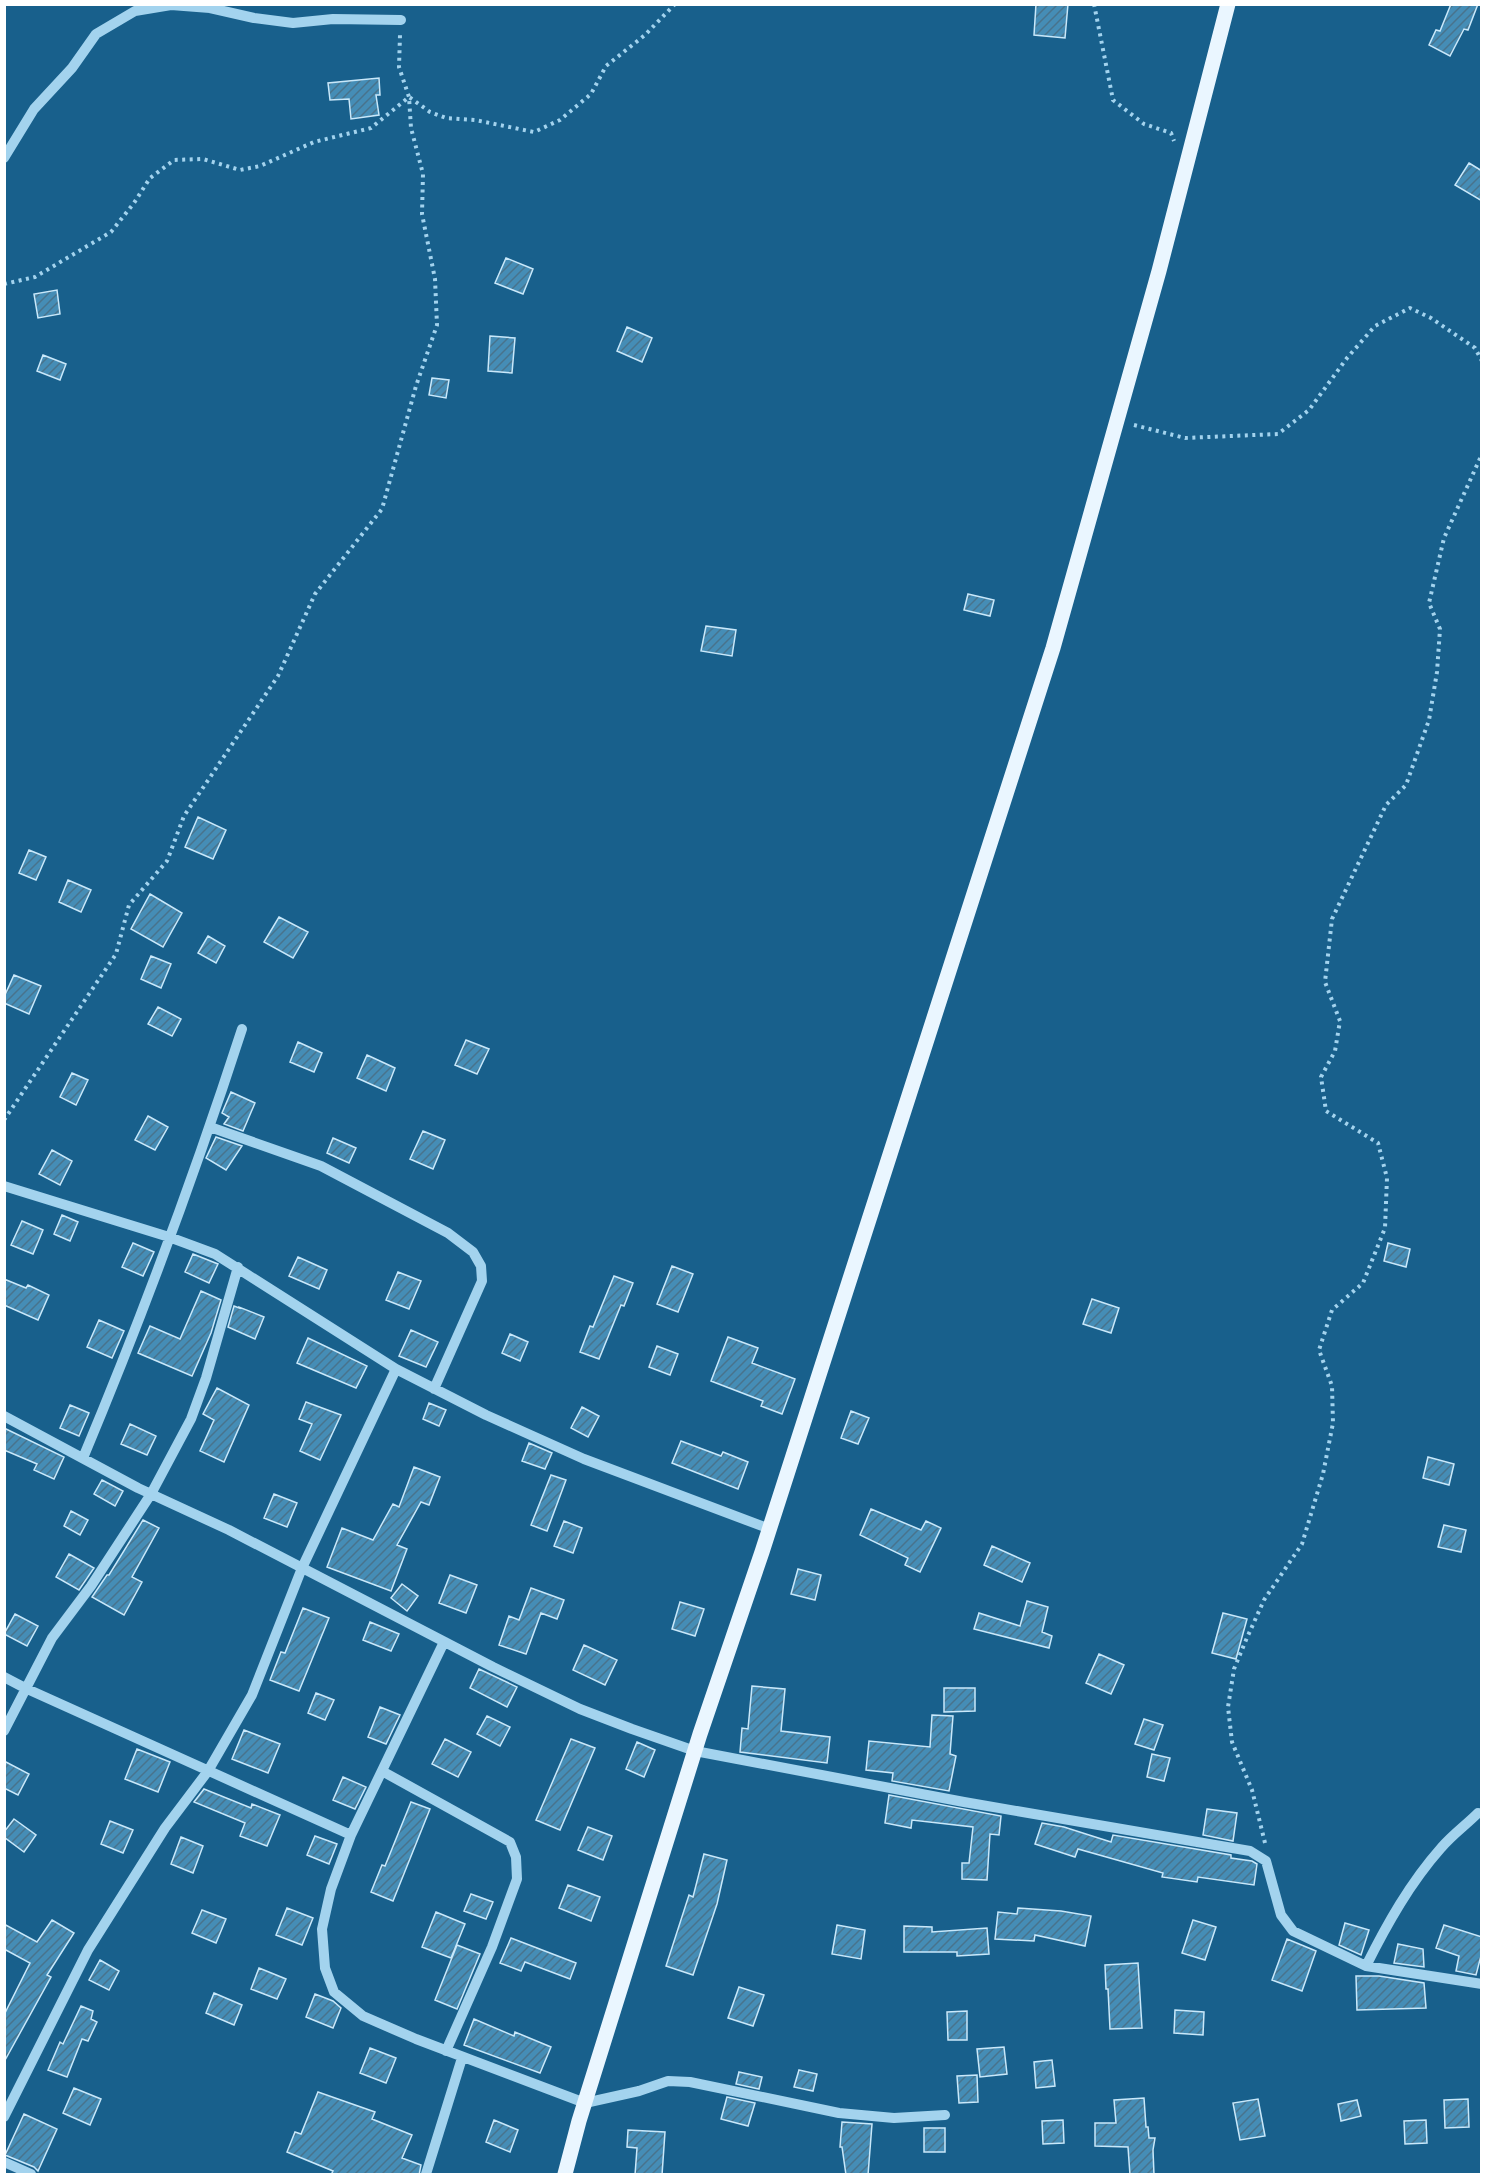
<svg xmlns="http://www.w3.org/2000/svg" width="1486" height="2179" viewBox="0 0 1486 2179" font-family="'Asap Condensed',sans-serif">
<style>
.building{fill:url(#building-hatch);stroke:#c9e8fa;stroke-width:1.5}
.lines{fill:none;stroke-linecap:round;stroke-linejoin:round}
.path{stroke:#a3d3ee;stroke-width:4;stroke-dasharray:3 4.5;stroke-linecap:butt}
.minor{stroke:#a3d3ee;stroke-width:10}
.major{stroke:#eaf6ff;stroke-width:15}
</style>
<defs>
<pattern id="building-hatch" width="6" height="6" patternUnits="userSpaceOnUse" patternTransform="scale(1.5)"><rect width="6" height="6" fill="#458db6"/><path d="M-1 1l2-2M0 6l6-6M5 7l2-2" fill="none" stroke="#48738c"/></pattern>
</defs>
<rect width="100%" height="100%" fill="#18608c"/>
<path class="building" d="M 1036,4 L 1068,4 L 1065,38 L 1034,35 Z
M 1451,4 L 1478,4 L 1468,30 L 1464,29 L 1450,56 L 1429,45 L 1436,30 L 1440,31 Z
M 379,78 L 380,95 L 376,95 L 379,115 L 351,119 L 349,99 L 330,100 L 328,83 Z
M 1469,163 L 1482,171 L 1482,201 L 1455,185 Z
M 506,258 L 533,269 L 523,294 L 495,283 Z
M 57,290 L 60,314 L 38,318 L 34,294 Z
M 627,327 L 652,338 L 642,362 L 617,351 Z
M 490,336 L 515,338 L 512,373 L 488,371 Z
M 43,355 L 66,364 L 60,380 L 37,371 Z
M 432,378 L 449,380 L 446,398 L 429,395 Z
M 968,594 L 994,600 L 990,616 L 964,610 Z
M 706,626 L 736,630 L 732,656 L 701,651 Z
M 198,817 L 226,830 L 213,859 L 185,847 Z
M 29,850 L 46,857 L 36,880 L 19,873 Z
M 68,880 L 91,890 L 81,912 L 59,902 Z
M 150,894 L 182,913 L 163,947 L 131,929 Z
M 279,917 L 308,932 L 293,958 L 264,942 Z
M 208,936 L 225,946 L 216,963 L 198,953 Z
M 151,956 L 171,964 L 161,988 L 141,979 Z
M 14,975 L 41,986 L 29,1014 L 4,1003 L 4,997 Z
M 158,1007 L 181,1019 L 172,1036 L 148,1024 Z
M 466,1040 L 489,1049 L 477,1074 L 455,1065 Z
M 298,1042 L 322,1053 L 314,1072 L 290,1062 Z
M 367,1055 L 395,1068 L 386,1091 L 357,1078 Z
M 72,1073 L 88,1080 L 76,1105 L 60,1097 Z
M 231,1092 L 255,1103 L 243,1131 L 224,1124 L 229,1117 L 222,1113 Z
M 148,1116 L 168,1127 L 155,1150 L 135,1140 Z
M 423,1131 L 445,1140 L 433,1169 L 410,1159 Z
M 216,1137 L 242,1146 L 226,1170 L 206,1158 Z
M 333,1138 L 356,1148 L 349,1163 L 327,1153 Z
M 52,1150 L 72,1161 L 60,1185 L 39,1174 Z
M 62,1215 L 78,1222 L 70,1241 L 54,1234 Z
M 22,1221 L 43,1230 L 33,1254 L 11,1245 Z
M 133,1243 L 154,1252 L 143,1276 L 122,1267 Z
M 1388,1243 L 1410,1249 L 1406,1267 L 1384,1261 Z
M 193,1254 L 218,1264 L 209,1283 L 185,1272 Z
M 298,1257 L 327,1270 L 319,1289 L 289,1276 Z
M 672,1266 L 693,1274 L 678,1312 L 657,1304 Z
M 398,1272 L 421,1281 L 409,1309 L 386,1300 Z
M 614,1276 L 633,1283 L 624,1306 L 621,1305 L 599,1359 L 580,1352 L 590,1326 L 593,1327 Z
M 4,1279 L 26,1288 L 28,1285 L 49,1295 L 38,1320 L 4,1305 Z
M 201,1291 L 221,1300 L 211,1333 L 192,1376 L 138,1353 L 150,1326 L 180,1339 Z
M 1092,1299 L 1119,1308 L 1111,1333 L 1083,1324 Z
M 234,1306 L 239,1308 L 239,1307 L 264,1317 L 255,1339 L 228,1327 Z
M 99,1320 L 124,1331 L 112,1358 L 87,1347 Z
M 411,1330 L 438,1342 L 426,1367 L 399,1356 Z
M 510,1334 L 528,1342 L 520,1361 L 502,1353 Z
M 728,1337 L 758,1348 L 752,1363 L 795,1379 L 782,1414 L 761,1406 L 763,1401 L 711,1381 Z
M 308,1338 L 367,1366 L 356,1388 L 297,1363 Z
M 657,1346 L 678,1354 L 670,1375 L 649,1367 Z
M 217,1388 L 249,1405 L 224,1462 L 200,1451 L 214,1420 L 203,1414 Z
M 306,1402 L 341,1415 L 320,1460 L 300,1451 L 312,1424 L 299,1419 Z
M 429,1403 L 446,1410 L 439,1426 L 423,1419 Z
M 70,1405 L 89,1413 L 79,1436 L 60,1428 Z
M 582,1407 L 599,1416 L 588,1437 L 571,1428 Z
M 851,1411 L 869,1418 L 858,1444 L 841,1438 Z
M 130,1424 L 156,1436 L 147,1455 L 121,1444 Z
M 4,1428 L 64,1457 L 54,1479 L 34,1470 L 37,1464 L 4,1450 Z
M 681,1441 L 721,1456 L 723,1452 L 748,1462 L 738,1489 L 672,1463 Z
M 529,1443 L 552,1453 L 545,1469 L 522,1461 Z
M 1428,1457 L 1454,1464 L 1449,1485 L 1423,1478 Z
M 414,1467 L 440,1477 L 429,1505 L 421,1502 L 397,1545 L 407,1549 L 391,1591 L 327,1567 L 342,1528 L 373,1540 L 393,1504 L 399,1507 Z
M 551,1475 L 566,1480 L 547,1531 L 531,1525 Z
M 102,1480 L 123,1491 L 115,1506 L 94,1494 Z
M 274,1494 L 297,1503 L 287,1527 L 264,1518 Z
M 871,1509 L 921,1530 L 926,1521 L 941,1528 L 920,1572 L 905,1565 L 908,1558 L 860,1535 Z
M 71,1511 L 88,1520 L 80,1535 L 64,1526 Z
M 143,1520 L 159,1528 L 132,1577 L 142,1582 L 124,1615 L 92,1597 L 107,1575 L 109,1575 Z
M 564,1521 L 582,1528 L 573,1553 L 554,1546 Z
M 1444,1525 L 1466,1530 L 1461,1552 L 1438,1547 Z
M 992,1546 L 1030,1563 L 1022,1582 L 984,1565 Z
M 69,1554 L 94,1568 L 79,1590 L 56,1577 Z
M 798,1569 L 821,1575 L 815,1600 L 791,1594 Z
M 450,1575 L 477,1585 L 466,1613 L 439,1603 Z
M 402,1584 L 418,1596 L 407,1611 L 391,1598 Z
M 531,1588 L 564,1600 L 557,1619 L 541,1613 L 526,1654 L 499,1645 L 509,1616 L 519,1620 Z
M 1027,1601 L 1048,1607 L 1042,1632 L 1052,1636 L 1049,1648 L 974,1629 L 979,1613 L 1020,1626 Z
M 680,1602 L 704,1609 L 695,1636 L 672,1629 Z
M 303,1608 L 329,1618 L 299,1691 L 270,1680 L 281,1652 L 285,1653 Z
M 1223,1613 L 1247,1619 L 1236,1659 L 1212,1653 Z
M 15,1614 L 38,1626 L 27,1646 L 4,1634 Z
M 370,1622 L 399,1634 L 391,1651 L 363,1640 Z
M 584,1645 L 617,1660 L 605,1685 L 573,1670 Z
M 1099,1654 L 1124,1665 L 1111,1694 L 1086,1683 Z
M 479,1669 L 517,1687 L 507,1707 L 470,1688 Z
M 752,1686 L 785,1689 L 781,1731 L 830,1737 L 827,1763 L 740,1752 L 742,1728 L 748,1729 Z
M 944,1688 L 975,1688 L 975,1711 L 944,1712 Z
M 316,1693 L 334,1700 L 325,1720 L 308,1713 Z
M 380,1707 L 400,1715 L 386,1744 L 368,1737 Z
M 932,1715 L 953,1716 L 950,1754 L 956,1756 L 949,1791 L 892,1781 L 893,1773 L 866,1770 L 869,1741 L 930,1747 Z
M 487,1716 L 510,1727 L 500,1746 L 477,1734 Z
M 1144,1719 L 1163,1725 L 1154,1750 L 1135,1744 Z
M 244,1730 L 280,1744 L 268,1773 L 232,1759 Z
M 445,1739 L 471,1752 L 458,1777 L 432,1764 Z
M 571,1739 L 595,1748 L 560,1830 L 536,1820 Z
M 637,1742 L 655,1750 L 644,1777 L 626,1769 Z
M 137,1749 L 170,1762 L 158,1792 L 125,1779 Z
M 1152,1754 L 1170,1758 L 1164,1781 L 1147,1777 Z
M 4,1761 L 29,1774 L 18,1795 L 4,1788 Z
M 343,1777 L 366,1787 L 355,1809 L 333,1800 Z
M 204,1789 L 251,1808 L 252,1804 L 280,1815 L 267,1846 L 240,1836 L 245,1823 L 194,1802 Z
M 889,1795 L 1001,1816 L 999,1835 L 990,1834 L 987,1880 L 962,1879 L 962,1863 L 969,1863 L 973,1827 L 912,1820 L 911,1828 L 885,1823 Z
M 411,1802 L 430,1809 L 393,1901 L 371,1892 L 382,1865 L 385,1866 Z
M 1207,1809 L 1237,1813 L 1233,1841 L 1203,1835 Z
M 14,1819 L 36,1835 L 24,1852 L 4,1837 L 4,1832 Z
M 110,1821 L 133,1830 L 123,1853 L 101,1844 Z
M 1042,1823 L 1064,1827 L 1111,1842 L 1113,1835 L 1231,1855 L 1231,1858 L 1252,1861 L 1257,1864 L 1254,1885 L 1198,1877 L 1197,1882 L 1162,1877 L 1163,1873 L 1078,1849 L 1075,1857 L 1035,1844 Z
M 588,1827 L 612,1836 L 603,1860 L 578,1850 Z
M 315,1836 L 337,1844 L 329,1864 L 307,1855 Z
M 181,1837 L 203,1846 L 193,1873 L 171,1864 Z
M 704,1854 L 727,1860 L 717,1904 L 693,1975 L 666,1966 L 689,1895 L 693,1897 Z
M 568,1885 L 600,1897 L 591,1921 L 559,1908 Z
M 471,1894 L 493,1902 L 486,1919 L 464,1911 Z
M 287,1908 L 313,1918 L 302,1945 L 276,1935 Z
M 1018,1908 L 1061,1911 L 1091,1916 L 1085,1946 L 1035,1935 L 1034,1941 L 995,1939 L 998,1912 L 1017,1914 Z
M 202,1910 L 226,1919 L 216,1943 L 192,1933 Z
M 436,1912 L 465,1924 L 451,1958 L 422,1947 Z
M 52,1920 L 74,1933 L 47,1975 L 51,1977 L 4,2062 L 4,2015 L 30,1963 L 4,1949 L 4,1924 L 37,1942 Z
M 1193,1920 L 1216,1927 L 1205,1960 L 1182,1953 Z
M 1345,1923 L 1369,1930 L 1361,1955 L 1339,1945 Z
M 837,1925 L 865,1930 L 861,1959 L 832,1954 Z
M 1444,1925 L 1482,1937 L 1482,1952 L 1476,1975 L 1456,1971 L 1459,1956 L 1436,1948 Z
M 904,1926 L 932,1927 L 932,1932 L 987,1928 L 989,1954 L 957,1956 L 957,1952 L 904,1952 Z
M 511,1938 L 576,1963 L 570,1979 L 525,1962 L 521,1971 L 500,1963 Z
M 1287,1939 L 1316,1951 L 1302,1991 L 1272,1980 Z
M 1398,1944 L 1423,1949 L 1424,1967 L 1394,1963 Z
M 457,1945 L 480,1954 L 457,2009 L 435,2000 Z
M 100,1960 L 119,1971 L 109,1990 L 89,1980 Z
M 1138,1963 L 1142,2028 L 1110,2029 L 1108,1989 L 1106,1989 L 1105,1965 Z
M 259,1968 L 286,1979 L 277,1999 L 251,1989 Z
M 1356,1976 L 1379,1976 L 1424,1983 L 1426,2008 L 1357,2010 Z
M 739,1987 L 764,1995 L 753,2026 L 728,2018 Z
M 214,1993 L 242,2005 L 234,2025 L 206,2013 Z
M 315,1994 L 333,2001 L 341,2008 L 333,2028 L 306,2017 Z
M 81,2006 L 93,2011 L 91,2019 L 97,2022 L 88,2041 L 82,2039 L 67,2077 L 48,2070 L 60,2042 L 63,2044 Z
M 1175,2010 L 1204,2012 L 1203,2035 L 1174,2033 Z
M 967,2011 L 967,2040 L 948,2040 L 947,2012 Z
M 474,2019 L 514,2036 L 515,2032 L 551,2047 L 540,2073 L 464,2045 Z
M 1004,2047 L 1007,2074 L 980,2077 L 977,2049 Z
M 370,2048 L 396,2058 L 386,2083 L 360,2073 Z
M 1052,2060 L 1055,2086 L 1036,2088 L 1034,2062 Z
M 799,2070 L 817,2074 L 813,2091 L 794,2087 Z
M 739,2072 L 762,2077 L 759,2089 L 736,2084 Z
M 977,2075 L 978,2102 L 959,2103 L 957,2076 Z
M 74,2088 L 101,2099 L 90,2125 L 63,2113 Z
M 318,2092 L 375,2112 L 372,2119 L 412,2135 L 402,2158 L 421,2165 L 419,2175 L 331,2175 L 333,2171 L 287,2152 L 295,2132 L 301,2134 Z
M 727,2097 L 755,2103 L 748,2126 L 721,2119 Z
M 1144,2098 L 1146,2127 L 1148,2127 L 1149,2138 L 1155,2138 L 1153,2150 L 1154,2175 L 1130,2175 L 1128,2147 L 1095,2146 L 1095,2123 L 1116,2123 L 1114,2100 Z
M 1258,2099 L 1265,2136 L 1240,2140 L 1233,2103 Z
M 1468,2099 L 1469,2127 L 1445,2128 L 1444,2100 Z
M 1357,2100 L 1361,2116 L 1341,2121 L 1338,2104 Z
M 24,2114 L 57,2129 L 38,2171 L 34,2167 L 5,2155 Z
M 494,2120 L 518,2130 L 510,2152 L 486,2142 Z
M 1063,2120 L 1064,2143 L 1043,2144 L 1042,2121 Z
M 1426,2120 L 1427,2143 L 1405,2144 L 1404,2121 Z
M 842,2122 L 872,2124 L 868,2175 L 846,2175 L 842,2147 L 840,2147 Z
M 924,2128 L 945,2128 L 945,2152 L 924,2152 Z
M 628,2130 L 665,2132 L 662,2175 L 635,2175 L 637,2148 L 627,2147 Z"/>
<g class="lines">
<path class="path" d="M 1094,4 L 1113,100 L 1144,124 L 1171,133 L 1174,141
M 4,284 L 35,277 L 111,232 L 134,203 L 150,178 L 174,160 L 203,159 L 240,170 L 260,166 L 314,142 L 371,128 L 409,97 L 430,112 L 446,118 L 475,120 L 534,132 L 560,120 L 591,94 L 606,66 L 645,35 L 675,4
M 1134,425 L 1185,438 L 1278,434 L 1309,410 L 1347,358 L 1375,326 L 1410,308 L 1431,318 L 1475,348 L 1482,361
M 4,1120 L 116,954 L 129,905 L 167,861 L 184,816 L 278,676 L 315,594 L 382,509 L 416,386 L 437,325 L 435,279 L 422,214 L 423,174 L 411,128 L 409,97 L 399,67 L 400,35
M 1265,1843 L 1252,1790 L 1232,1742 L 1228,1707 L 1234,1669 L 1246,1640 L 1264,1600 L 1302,1544 L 1323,1474 L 1333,1423 L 1332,1386 L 1319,1350 L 1332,1310 L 1363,1283 L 1385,1228 L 1387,1178 L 1378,1143 L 1326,1111 L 1321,1077 L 1335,1051 L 1340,1021 L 1325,982 L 1332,919 L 1386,805 L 1406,785 L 1429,720 L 1437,672 L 1440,629 L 1429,603 L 1444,538 L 1482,454"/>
<path class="minor" d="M 4,158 L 34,109 L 72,68 L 96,34 L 135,11 L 171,5 L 210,8 L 254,18 L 293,23 L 333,19 L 401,20
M 210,1127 L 321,1166 L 448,1233 L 473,1252 L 481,1266 L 482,1281 L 434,1389
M 4,1186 L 169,1237 L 215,1254 L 396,1369 L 486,1415 L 584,1459 L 770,1529
M 4,1416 L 138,1488 L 229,1530 L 493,1667 L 580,1709 L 632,1729 L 695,1751 L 964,1802 L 1250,1851 L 1266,1861 L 1281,1915 L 1293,1931 L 1366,1966 L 1482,1984
M 83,1458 C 142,1317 195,1174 242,1029
M 444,1642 L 351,1835 L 331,1889 L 322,1929 L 325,1968 L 334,1992 L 363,2016 L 416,2039 L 585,2103 L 639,2091 L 668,2081 L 690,2082 L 839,2113 L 894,2118 L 945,2115
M 4,1677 L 25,1688 L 351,1835
M 4,1731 L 52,1638 L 91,1586 L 151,1494 L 191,1419 L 206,1378 L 238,1267
M 382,1771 L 510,1842 L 516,1857 L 517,1879 L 492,1947 L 446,2051
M 1366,1966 C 1387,1924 1410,1883 1441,1848 C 1452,1835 1466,1825 1478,1813
M 4,2117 L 88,1950 L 165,1828 L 208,1771 L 252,1695 L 302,1568 L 396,1369
M 4,2162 L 31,2174
M 426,2174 L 462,2058"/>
<path class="major" d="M 565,2174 L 579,2121 L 700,1734 L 762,1552 L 1053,648 L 1159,271 L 1228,4"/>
</g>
<rect width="1486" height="2179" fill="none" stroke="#ffffff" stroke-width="12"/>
</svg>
